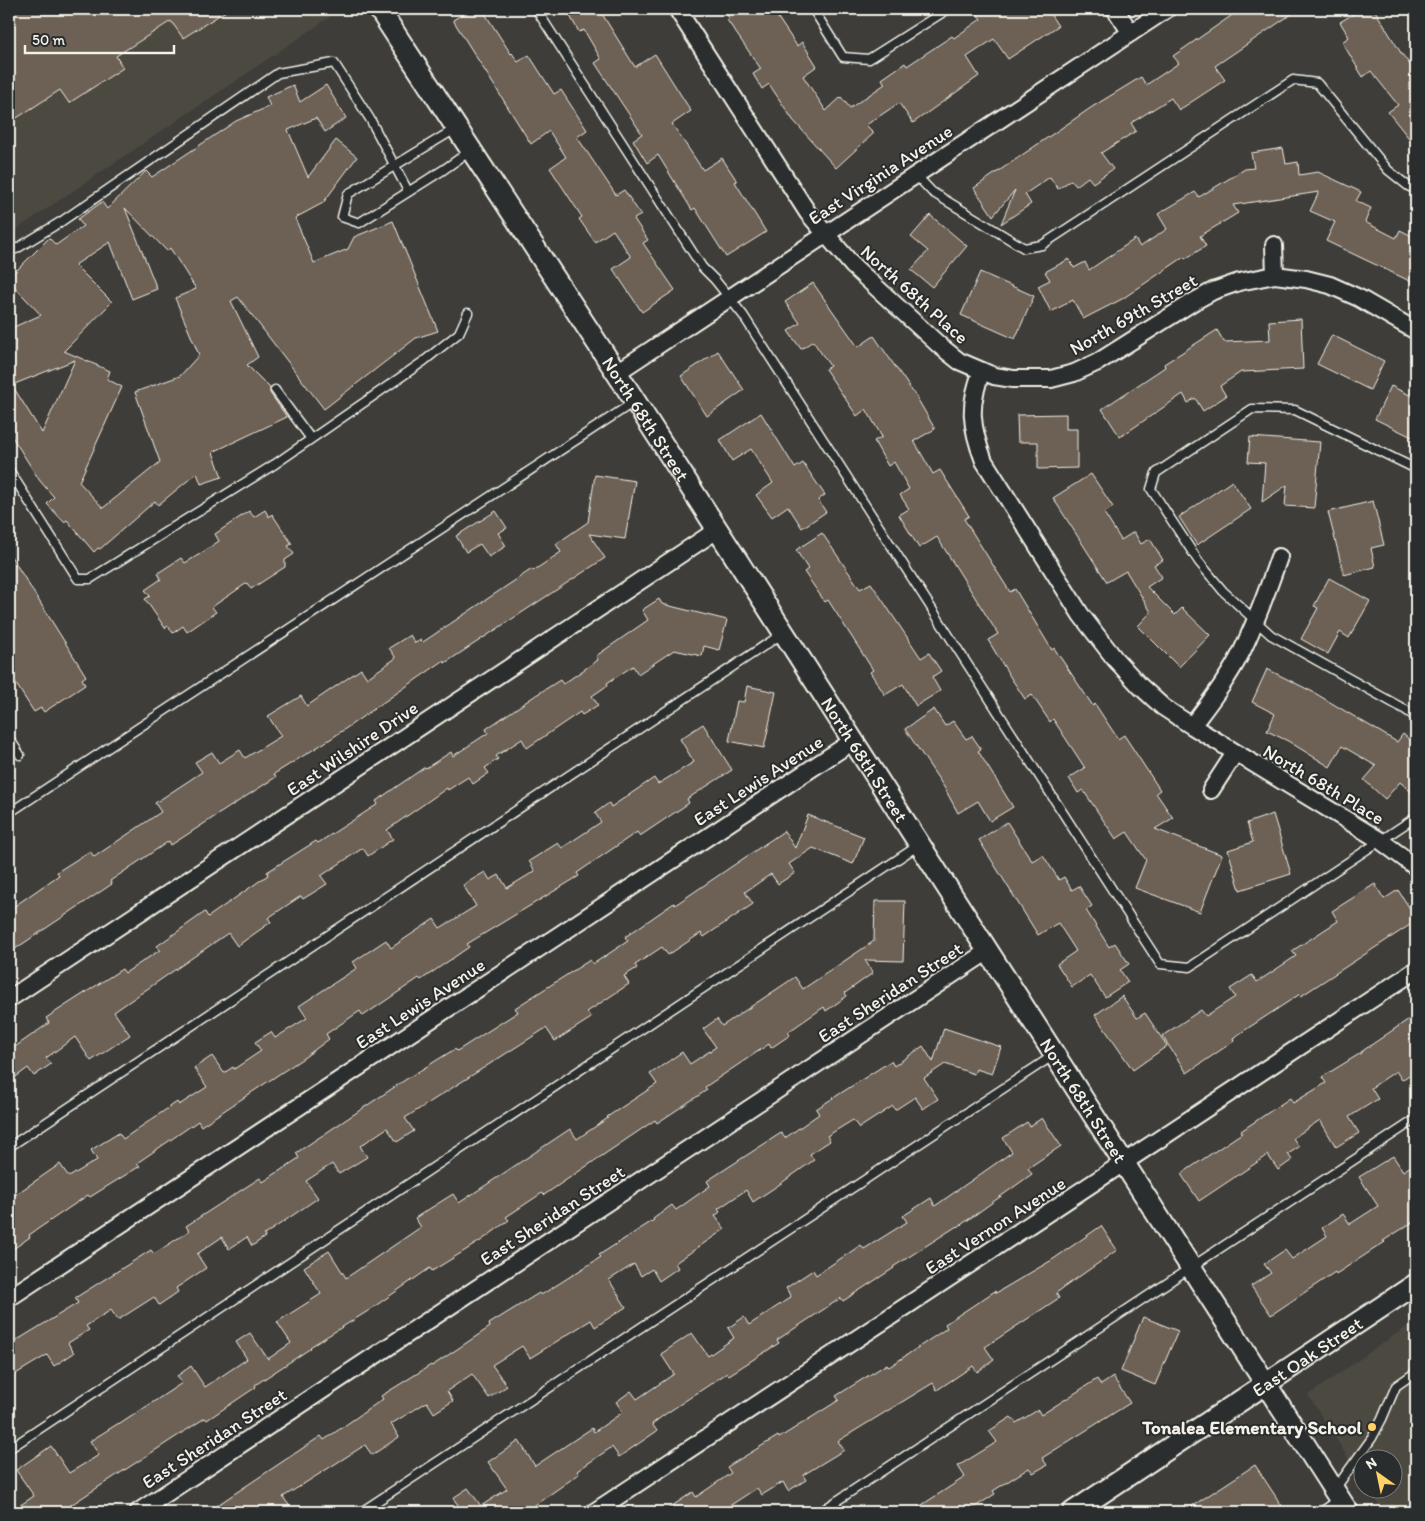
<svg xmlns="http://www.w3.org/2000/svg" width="1425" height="1521" viewBox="0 0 1425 1521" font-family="Itim,sans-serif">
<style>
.built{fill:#4c4841}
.building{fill:#6d6154;stroke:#f4f1e8;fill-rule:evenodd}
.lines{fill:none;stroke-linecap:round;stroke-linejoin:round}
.service-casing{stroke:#f4f1e8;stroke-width:11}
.minor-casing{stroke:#f4f1e8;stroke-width:20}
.tertiary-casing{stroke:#f4f1e8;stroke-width:24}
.service{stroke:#2a2d2e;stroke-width:8}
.minor{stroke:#2a2d2e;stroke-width:16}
.tertiary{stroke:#2a2d2e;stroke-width:20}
.poi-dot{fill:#ffd166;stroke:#2a2d2e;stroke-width:2}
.labels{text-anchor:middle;stroke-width:4;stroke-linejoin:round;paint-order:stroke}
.street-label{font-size:19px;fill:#f4f1e8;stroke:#2a2d2e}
.poi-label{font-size:19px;font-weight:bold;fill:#f4f1e8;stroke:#2a2d2e;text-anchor:end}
</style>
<rect width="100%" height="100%" fill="#3e3d39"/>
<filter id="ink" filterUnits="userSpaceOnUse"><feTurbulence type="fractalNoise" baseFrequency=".02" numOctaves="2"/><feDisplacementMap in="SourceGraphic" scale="10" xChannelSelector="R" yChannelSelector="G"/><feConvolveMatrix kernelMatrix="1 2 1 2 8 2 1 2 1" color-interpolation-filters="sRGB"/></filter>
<g filter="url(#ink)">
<path class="built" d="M 9,9 L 342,9 L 11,233 L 9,233 Z
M 1416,1320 L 1416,1512 L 1384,1512 L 1368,1489 L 1392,1488 L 1392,1458 L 1362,1458 L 1362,1480 L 1308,1395 Z"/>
<path class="building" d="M 9,9 L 229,9 L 183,38 L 171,21 L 116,56 L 123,68 L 69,103 L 60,90 L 9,123 Z
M 471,9 L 482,9 L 511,54 L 512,53 L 518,62 L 529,55 L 554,94 L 561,90 L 587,130 L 577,137 L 616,195 L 624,190 L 641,215 L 634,219 L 648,240 L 643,243 L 675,290 L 642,312 L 613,269 L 631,257 L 613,230 L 595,242 L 579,219 L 582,217 L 550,168 L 566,157 L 549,131 L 531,144 L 453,20 Z
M 566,9 L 599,9 L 635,67 L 655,54 L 691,111 L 672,124 L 703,170 L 722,158 L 737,181 L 735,182 L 766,232 L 726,257 L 695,208 L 692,210 L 658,155 L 647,163 L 633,140 L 642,134 L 595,63 L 601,59 L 584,30 L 579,32 Z
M 723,9 L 772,9 L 797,46 L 802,42 L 817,66 L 803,76 L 826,111 L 841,97 L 850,108 L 885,84 L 882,79 L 905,63 L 907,66 L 952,36 L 954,38 L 981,19 L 977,14 L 986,9 L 1047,9 L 1058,26 L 1008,59 L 994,39 L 967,57 L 979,76 L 913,123 L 899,103 L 866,125 L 874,133 L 836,168 L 793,120 L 769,84 L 762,89 L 753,74 L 761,69 L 727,20 L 729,18 Z
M 1241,9 L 1299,9 L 1215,66 L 1225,80 L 1179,110 L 1171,98 L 1131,123 L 1136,131 L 1101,153 L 1113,169 L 1093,183 L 1088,177 L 1076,186 L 1071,180 L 1058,189 L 1050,177 L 1025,194 L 1031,204 L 1001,224 L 1015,190 L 993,216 L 974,188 L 1092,107 L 1141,77 L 1146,85 L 1179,63 L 1173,56 Z
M 1362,9 L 1374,9 L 1401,53 L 1416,72 L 1416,147 L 1388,112 L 1398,105 L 1371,71 L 1363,77 L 1342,42 L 1349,37 L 1340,22 Z
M 293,85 L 300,102 L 326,85 L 346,118 L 325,132 L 316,118 L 288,130 L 308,177 L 336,140 L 357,157 L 323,203 L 295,218 L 314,263 L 348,249 L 354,237 L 393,221 L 438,331 L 416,338 L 324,409 L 238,297 L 231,301 L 258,357 L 247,365 L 270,388 L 270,393 L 287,417 L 213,452 L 222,477 L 201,484 L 197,473 L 158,505 L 155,501 L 100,549 L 98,548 L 94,552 L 67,520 L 64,522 L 47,504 L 54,497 L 40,481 L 9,432 L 9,329 L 41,315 L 10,282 L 13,279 L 11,276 L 49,238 L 56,245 L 83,226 L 78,219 L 102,202 L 107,209 L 146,171 L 152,177 L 236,121 L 270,106 L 266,97 ZM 125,208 L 167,251 L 170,248 L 196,289 L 175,298 L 199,355 L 180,376 L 135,392 L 160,462 L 103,508 L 79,482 L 122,387 L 107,379 L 110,371 L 64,351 L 112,302 L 75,265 L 110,242 L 132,299 L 157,289 ZM 75,360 L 42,433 L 12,385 Z
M 1283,148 L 1286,164 L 1298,162 L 1299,175 L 1318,172 L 1361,192 L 1356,201 L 1371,208 L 1365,222 L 1396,238 L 1400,230 L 1416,238 L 1416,284 L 1326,241 L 1335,222 L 1310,211 L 1319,192 L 1233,205 L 1238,213 L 1200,236 L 1206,246 L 1185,259 L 1184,257 L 1122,299 L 1083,319 L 1073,300 L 1051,312 L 1038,286 L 1050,280 L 1045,272 L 1069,259 L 1074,268 L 1085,262 L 1089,270 L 1135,239 L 1140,247 L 1167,229 L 1158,214 L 1195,192 L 1199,197 L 1245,169 L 1254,168 L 1251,153 Z
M 930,215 L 967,246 L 932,287 L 911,270 L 928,251 L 911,237 Z
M 980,272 L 1034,296 L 1015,339 L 961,315 Z
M 813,283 L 858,347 L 874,336 L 917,398 L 935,429 L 914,441 L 933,474 L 940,470 L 969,516 L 964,519 L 1010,592 L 1015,589 L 1052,650 L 1054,648 L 1093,706 L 1095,704 L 1118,739 L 1124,735 L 1160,790 L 1156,793 L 1173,818 L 1155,829 L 1222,855 L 1200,912 L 1135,888 L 1146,860 L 1127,832 L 1116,839 L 1083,790 L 1078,793 L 1069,778 L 1085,768 L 1053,719 L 1050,722 L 1032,695 L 1025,699 L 1011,678 L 988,640 L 998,634 L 937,537 L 919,548 L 899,515 L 909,509 L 900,495 L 909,489 L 894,462 L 888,466 L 874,441 L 882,437 L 866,409 L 857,416 L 825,369 L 830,366 L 813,341 L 801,349 L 788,331 L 800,323 L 785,302 Z
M 1301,319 L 1303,369 L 1241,372 L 1220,386 L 1226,396 L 1203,411 L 1195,398 L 1188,403 L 1183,394 L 1120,437 L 1102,409 L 1165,367 L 1164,364 L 1217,330 L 1224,342 L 1270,340 L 1269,321 Z
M 1332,335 L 1384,361 L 1370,390 L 1317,364 Z
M 718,351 L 744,390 L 707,416 L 681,376 Z
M 1391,386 L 1416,398 L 1416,439 L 1375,419 Z
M 761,413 L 795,468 L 803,463 L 825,495 L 818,500 L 826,512 L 802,528 L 788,506 L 772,517 L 756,495 L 773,483 L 751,449 L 732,461 L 720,440 Z
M 1066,414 L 1066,429 L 1077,429 L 1077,468 L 1038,469 L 1038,442 L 1018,442 L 1017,415 Z
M 1250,437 L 1320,442 L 1314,508 L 1285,506 L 1287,485 L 1262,502 L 1265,463 L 1248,462 Z
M 1091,474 L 1113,507 L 1104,513 L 1121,540 L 1134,532 L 1141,544 L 1150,539 L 1163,560 L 1154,565 L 1162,577 L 1147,587 L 1175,615 L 1182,608 L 1210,635 L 1179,667 L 1138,626 L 1151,612 L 1126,571 L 1107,582 L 1053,498 Z
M 595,475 L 635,481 L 625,539 L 589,534 L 605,558 L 445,663 L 443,661 L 332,738 L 274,774 L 276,777 L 171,845 L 169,841 L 110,881 L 112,884 L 9,953 L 9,910 L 59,875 L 57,872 L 90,851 L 94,857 L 161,812 L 155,803 L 202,772 L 195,762 L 212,752 L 219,763 L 240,750 L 245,758 L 281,736 L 268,716 L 301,696 L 307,706 L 361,669 L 367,678 L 396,658 L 389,648 L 410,635 L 415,643 L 421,640 L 423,642 L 532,569 L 533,571 L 561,552 L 556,544 L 588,522 Z
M 1232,481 L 1251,509 L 1197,545 L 1179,517 Z
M 1373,501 L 1384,545 L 1371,548 L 1375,567 L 1344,575 L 1328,512 Z
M 265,510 L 269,517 L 272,514 L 292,544 L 288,546 L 294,554 L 285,560 L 285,567 L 251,589 L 247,583 L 212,607 L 216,612 L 187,632 L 183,626 L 173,633 L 168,626 L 165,628 L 145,599 L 150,596 L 145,590 L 161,579 L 158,573 L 181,558 L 185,563 L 200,554 L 219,541 L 215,534 L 249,511 L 254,517 Z
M 496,511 L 507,528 L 498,533 L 506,546 L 489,557 L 480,544 L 466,552 L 456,536 Z
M 822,533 L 860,589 L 871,583 L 921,658 L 929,653 L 941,671 L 932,677 L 940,691 L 916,706 L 903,684 L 885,695 L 870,672 L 873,670 L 828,600 L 825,602 L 804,572 L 808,569 L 796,550 Z
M 9,553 L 86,676 L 82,679 L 85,685 L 44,712 L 41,708 L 34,712 L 9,673 Z
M 1329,578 L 1370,601 L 1349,638 L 1340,632 L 1328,654 L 1301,639 L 1318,608 L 1314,606 Z
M 659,599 L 662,604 L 727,620 L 719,650 L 704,646 L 702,656 L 674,650 L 638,674 L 633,666 L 607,683 L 608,685 L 592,696 L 598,705 L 582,715 L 580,712 L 527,748 L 522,739 L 496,756 L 498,759 L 485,768 L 489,773 L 473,784 L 468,777 L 448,790 L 447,788 L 387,830 L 393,839 L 368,856 L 363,848 L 321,876 L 327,884 L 303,899 L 301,896 L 268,918 L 271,922 L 237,946 L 228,933 L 114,1012 L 130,1035 L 91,1061 L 75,1037 L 46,1058 L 51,1064 L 34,1076 L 28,1068 L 9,1082 L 9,1051 L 49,1023 L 46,1018 L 122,969 L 125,973 L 160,950 L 157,946 L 205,912 L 208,917 L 268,875 L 267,872 L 316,841 L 318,843 L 378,804 L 376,801 L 425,767 L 426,768 L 451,752 L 453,756 L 488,733 L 486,729 L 536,695 L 560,680 L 563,684 L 598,660 L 596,656 L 648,620 L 642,610 Z
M 1267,669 L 1313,692 L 1397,742 L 1403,734 L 1416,745 L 1416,796 L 1400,782 L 1385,799 L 1364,780 L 1376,766 L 1342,746 L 1330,767 L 1288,741 L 1267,731 L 1275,714 L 1252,702 Z
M 747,686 L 776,692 L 764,748 L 729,741 L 737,701 L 744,702 Z
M 934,709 L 945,726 L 953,721 L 966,739 L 972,736 L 981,749 L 978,751 L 1013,807 L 990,821 L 978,801 L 958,813 L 944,787 L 905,729 Z
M 703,724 L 732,770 L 687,799 L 689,803 L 640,836 L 637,832 L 577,873 L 579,876 L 467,944 L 469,947 L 421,980 L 419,978 L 363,1016 L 360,1011 L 326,1034 L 329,1039 L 305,1057 L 201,1126 L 198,1121 L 137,1163 L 140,1166 L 90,1197 L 88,1195 L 29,1235 L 30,1237 L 9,1252 L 9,1199 L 60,1164 L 69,1177 L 97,1160 L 91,1150 L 119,1133 L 123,1139 L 177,1102 L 179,1105 L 207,1087 L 194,1068 L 212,1056 L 224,1073 L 233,1067 L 234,1069 L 261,1051 L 255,1042 L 271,1032 L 275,1038 L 307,1018 L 299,1006 L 357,968 L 353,962 L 386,940 L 391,948 L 434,919 L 440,928 L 476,906 L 463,885 L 485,872 L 490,880 L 499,875 L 507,888 L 535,871 L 529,861 L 558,843 L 562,848 L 601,822 L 595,813 L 609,803 L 611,807 L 654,778 L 658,784 L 694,762 L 680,739 Z
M 1273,814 L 1291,874 L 1240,890 L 1228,850 L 1253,842 L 1247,823 Z
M 808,815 L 864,837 L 853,864 L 813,848 L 789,864 L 795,873 L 778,884 L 771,874 L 745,892 L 753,904 L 704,937 L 701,933 L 668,955 L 662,947 L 635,965 L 637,968 L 624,976 L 629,984 L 587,1012 L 591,1018 L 555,1041 L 546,1028 L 405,1118 L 414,1131 L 397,1142 L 387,1128 L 360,1146 L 367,1157 L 339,1174 L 332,1164 L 306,1181 L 318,1198 L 264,1235 L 265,1237 L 252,1246 L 247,1237 L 229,1249 L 222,1237 L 197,1254 L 206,1268 L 176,1288 L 178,1292 L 159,1305 L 154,1297 L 118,1320 L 111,1310 L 86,1326 L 89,1330 L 68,1343 L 74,1353 L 54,1366 L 47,1355 L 9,1378 L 9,1345 L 78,1303 L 75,1298 L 151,1250 L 154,1254 L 189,1231 L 186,1226 L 260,1178 L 263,1182 L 299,1158 L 296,1153 L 408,1078 L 455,1049 L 457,1051 L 518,1012 L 515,1008 L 590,960 L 593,964 L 628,941 L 625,937 L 674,903 L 675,905 L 784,831 L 795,848 Z
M 1007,822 L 1032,861 L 1043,855 L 1059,880 L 1064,877 L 1072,890 L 1079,886 L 1092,906 L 1086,910 L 1109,947 L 1115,943 L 1129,964 L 1120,970 L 1128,982 L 1105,997 L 1090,975 L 1072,987 L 1057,964 L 1076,951 L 1058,923 L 1038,935 L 979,840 Z
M 1375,884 L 1384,899 L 1398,890 L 1416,918 L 1416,921 L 1301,996 L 1300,994 L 1233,1038 L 1234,1041 L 1187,1073 L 1162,1036 L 1201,1010 L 1206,1016 L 1235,997 L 1230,989 L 1252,975 L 1257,982 L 1296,956 L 1292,951 L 1338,921 L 1332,911 Z
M 875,901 L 905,901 L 903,961 L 865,960 L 873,973 L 845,993 L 847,996 L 826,1011 L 824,1007 L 788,1032 L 790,1035 L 771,1048 L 769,1044 L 705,1087 L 707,1090 L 657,1123 L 655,1120 L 544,1195 L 542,1193 L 506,1217 L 509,1220 L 482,1240 L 432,1271 L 430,1268 L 368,1311 L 310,1347 L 311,1348 L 255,1385 L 256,1387 L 207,1420 L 205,1418 L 60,1512 L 10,1512 L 34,1496 L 16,1470 L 51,1446 L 69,1473 L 99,1455 L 90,1441 L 119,1423 L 120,1424 L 182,1383 L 177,1376 L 191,1366 L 205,1387 L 247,1359 L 236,1342 L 250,1333 L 268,1359 L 291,1343 L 277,1322 L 321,1294 L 304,1267 L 329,1251 L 346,1278 L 421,1227 L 415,1218 L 453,1194 L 459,1203 L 570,1129 L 577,1139 L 608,1118 L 607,1117 L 657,1084 L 650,1074 L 682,1052 L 690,1064 L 716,1047 L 703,1029 L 717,1019 L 722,1026 L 795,977 L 803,989 L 874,941 Z
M 1122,996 L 1137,1018 L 1145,1013 L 1167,1046 L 1133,1070 L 1095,1015 Z
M 1409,1019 L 1416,1030 L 1416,1070 L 1402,1080 L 1396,1071 L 1371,1088 L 1378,1099 L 1349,1117 L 1359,1133 L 1336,1147 L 1320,1120 L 1293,1138 L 1299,1147 L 1288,1154 L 1292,1160 L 1278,1170 L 1268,1155 L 1199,1201 L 1181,1174 L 1242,1133 L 1241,1131 L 1290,1098 L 1293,1103 L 1326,1083 L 1322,1077 L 1361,1053 L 1361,1052 Z
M 944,1028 L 1001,1047 L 992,1074 L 976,1069 L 974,1074 L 945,1064 L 924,1078 L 938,1099 L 923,1109 L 915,1097 L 895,1110 L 893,1106 L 859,1128 L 853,1120 L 827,1136 L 830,1141 L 810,1154 L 814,1160 L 780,1184 L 753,1202 L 746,1190 L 718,1209 L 720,1212 L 715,1216 L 725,1229 L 675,1263 L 678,1268 L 659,1281 L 652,1269 L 641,1276 L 634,1264 L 609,1280 L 626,1307 L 595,1327 L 591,1320 L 530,1358 L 522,1346 L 492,1365 L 507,1386 L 489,1398 L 472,1374 L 447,1391 L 453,1401 L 434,1413 L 427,1402 L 391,1424 L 399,1437 L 372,1455 L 365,1445 L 283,1497 L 294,1512 L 207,1512 L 321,1436 L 324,1440 L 383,1399 L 381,1396 L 431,1365 L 432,1366 L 490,1327 L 489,1324 L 539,1293 L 541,1295 L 601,1257 L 599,1255 L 654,1220 L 653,1219 L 672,1205 L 676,1210 L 710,1186 L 707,1181 L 781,1133 L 785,1138 L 819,1114 L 816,1109 L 891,1061 L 894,1066 L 923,1046 L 933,1062 Z
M 1042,1118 L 1061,1146 L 1028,1168 L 1032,1174 L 958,1227 L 957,1226 L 893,1267 L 894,1268 L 843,1301 L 841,1298 L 777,1340 L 779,1343 L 729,1375 L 727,1373 L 664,1415 L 652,1424 L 657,1431 L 619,1457 L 612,1447 L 577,1471 L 579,1474 L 525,1512 L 463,1512 L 453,1498 L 468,1488 L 481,1506 L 507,1489 L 488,1462 L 519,1441 L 535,1466 L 592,1428 L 594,1432 L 623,1412 L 616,1402 L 631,1391 L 637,1399 L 674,1374 L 661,1354 L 692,1333 L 708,1356 L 734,1338 L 728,1328 L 744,1317 L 749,1325 L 791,1297 L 786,1288 L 813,1270 L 816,1275 L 861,1245 L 864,1249 L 907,1222 L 903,1216 L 931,1198 L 935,1206 L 1012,1152 L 1003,1138 L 1027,1122 L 1030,1126 Z
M 1393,1156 L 1403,1171 L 1416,1163 L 1416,1220 L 1383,1241 L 1385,1242 L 1336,1274 L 1335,1272 L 1271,1315 L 1251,1286 L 1271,1273 L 1264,1264 L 1285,1250 L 1292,1259 L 1327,1236 L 1322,1228 L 1343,1214 L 1350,1224 L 1378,1206 L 1359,1177 Z
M 1101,1226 L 1117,1250 L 1056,1293 L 1059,1298 L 985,1347 L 994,1360 L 977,1372 L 973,1366 L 937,1390 L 933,1383 L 838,1441 L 844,1450 L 803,1475 L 806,1480 L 788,1491 L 783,1482 L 762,1495 L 757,1488 L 720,1512 L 663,1512 L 693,1492 L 696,1497 L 731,1473 L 727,1467 L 778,1436 L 779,1438 L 839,1400 L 836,1396 L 887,1364 L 889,1367 L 947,1328 L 945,1324 L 995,1291 L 996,1293 L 1052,1260 Z
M 1143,1317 L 1178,1331 L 1155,1385 L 1121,1371 Z
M 1113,1377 L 1130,1403 L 1042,1458 L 1047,1465 L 1033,1473 L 1029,1468 L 993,1491 L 995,1494 L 967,1512 L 911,1512 L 965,1477 L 958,1466 L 997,1442 L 989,1431 L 1011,1417 L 1016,1423 L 1038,1410 L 1041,1415 L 1097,1379 L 1101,1385 Z
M 1255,1465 L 1282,1506 L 1273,1512 L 1183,1512 Z"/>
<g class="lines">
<g class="service-casing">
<path id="service" d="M 536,9 L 702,267 L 715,280 L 743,315 L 1160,964 L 1190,967 L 1416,817
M 813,9 L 843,57 L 869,59 L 948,9
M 455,129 L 348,194 L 342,217 L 359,223 L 443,170 L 470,151
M 916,175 L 932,192 L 1024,248 L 1042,245 L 1293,80 L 1317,83 L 1388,170 L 1408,186 L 1416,190
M 9,248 L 16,249 L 62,221 L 278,73 L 334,63 L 370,119 L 408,191
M 275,390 L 311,439
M 1416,469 L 1295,410 L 1252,409 L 1156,473 L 1151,489 L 1199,562 L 1223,591 L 1271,635 L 1404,709 L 1416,717
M 9,470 L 78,579 L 90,579 L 275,464 L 424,361 L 459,333 L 468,313
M 9,738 L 20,755
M 9,813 L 634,402
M 9,1147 L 782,634
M 9,1449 L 919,845
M 1335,1489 L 1372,1438 L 1382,1419 L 1396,1386 L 1416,1372
M 361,1512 L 1054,1055
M 820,1512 L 1416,1119
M 1321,1512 L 1340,1499"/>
</g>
<g class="minor-casing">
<path id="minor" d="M 677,9 L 808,213 L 853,266 L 939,345 L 959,361 L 994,376 L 1013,379 L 1051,379 L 1074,373 L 1098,362 L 1193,302 L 1213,291 L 1239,282 L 1275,275 L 1306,279 L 1330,285 L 1359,298 L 1416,331
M 1115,9 L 1131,33
M 1274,245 L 1275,275
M 982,371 C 968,405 971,427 984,461 L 1081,615 L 1115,659 L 1140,686 L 1163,707 L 1192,726 L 1381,841 L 1416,867
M 616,373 L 1167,9
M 1192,726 C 1209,703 1228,679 1241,653 C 1256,622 1268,589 1279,557
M 1211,790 L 1235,753
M 9,999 L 717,530
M 9,1298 L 853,741
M 138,1512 L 988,951
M 594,1512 L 1416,970"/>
</g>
<g class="tertiary-casing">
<g id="tertiary">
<path id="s1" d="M 379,9 L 635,401 L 1348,1512"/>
<path id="s2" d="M 1073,1512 L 1416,1284"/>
</g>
</g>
<use href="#service" class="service"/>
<use href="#minor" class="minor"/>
<use href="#tertiary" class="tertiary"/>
</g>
</g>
<circle class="poi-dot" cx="1372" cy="1427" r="5"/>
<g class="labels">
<g class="street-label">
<text transform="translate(880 174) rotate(-33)" y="7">East Virginia Avenue</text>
<text transform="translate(915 294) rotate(42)" y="7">North 68th Place</text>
<text transform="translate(1133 314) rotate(-30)" y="7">North 69th Street</text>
<text dy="7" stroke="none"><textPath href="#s1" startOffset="489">North 68th Street</textPath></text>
<text transform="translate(352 748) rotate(-34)" y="7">East Wilshire Drive</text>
<text dy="7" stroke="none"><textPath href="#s1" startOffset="894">North 68th Street</textPath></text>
<text transform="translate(758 780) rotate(-33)" y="7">East Lewis Avenue</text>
<text transform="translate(1324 784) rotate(31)" y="7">North 68th Place</text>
<text transform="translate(890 992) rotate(-33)" y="7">East Sheridan Street</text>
<text transform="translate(420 1003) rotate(-33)" y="7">East Lewis Avenue</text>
<text dy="7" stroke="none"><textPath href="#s1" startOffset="1299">North 68th Street</textPath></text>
<text transform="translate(552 1215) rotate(-33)" y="7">East Sheridan Street</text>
<text transform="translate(995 1225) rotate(-33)" y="7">East Vernon Avenue</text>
<text dy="7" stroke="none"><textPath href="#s2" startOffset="281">East Oak Street</textPath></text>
<text transform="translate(214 1438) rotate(-33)" y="7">East Sheridan Street</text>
</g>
<g class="poi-label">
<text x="1362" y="1434">Tonalea Elementary School</text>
</g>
</g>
<rect width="1425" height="1521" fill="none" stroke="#2a2d2e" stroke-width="30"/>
<rect x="15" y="15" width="1395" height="1491" fill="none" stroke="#f4f1e8" stroke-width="2" filter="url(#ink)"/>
<g transform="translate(1378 1474) rotate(327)"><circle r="24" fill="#2a2d2e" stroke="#7b7b78"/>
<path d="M0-4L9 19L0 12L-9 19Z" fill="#ffd166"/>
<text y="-8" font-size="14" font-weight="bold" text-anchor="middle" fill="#f4f1e8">N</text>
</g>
<path d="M25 45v8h149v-8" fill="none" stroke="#f4f1e8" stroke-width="2.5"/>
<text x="32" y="45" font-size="15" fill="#f4f1e8" stroke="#2a2d2e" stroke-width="4" paint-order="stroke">50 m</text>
</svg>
